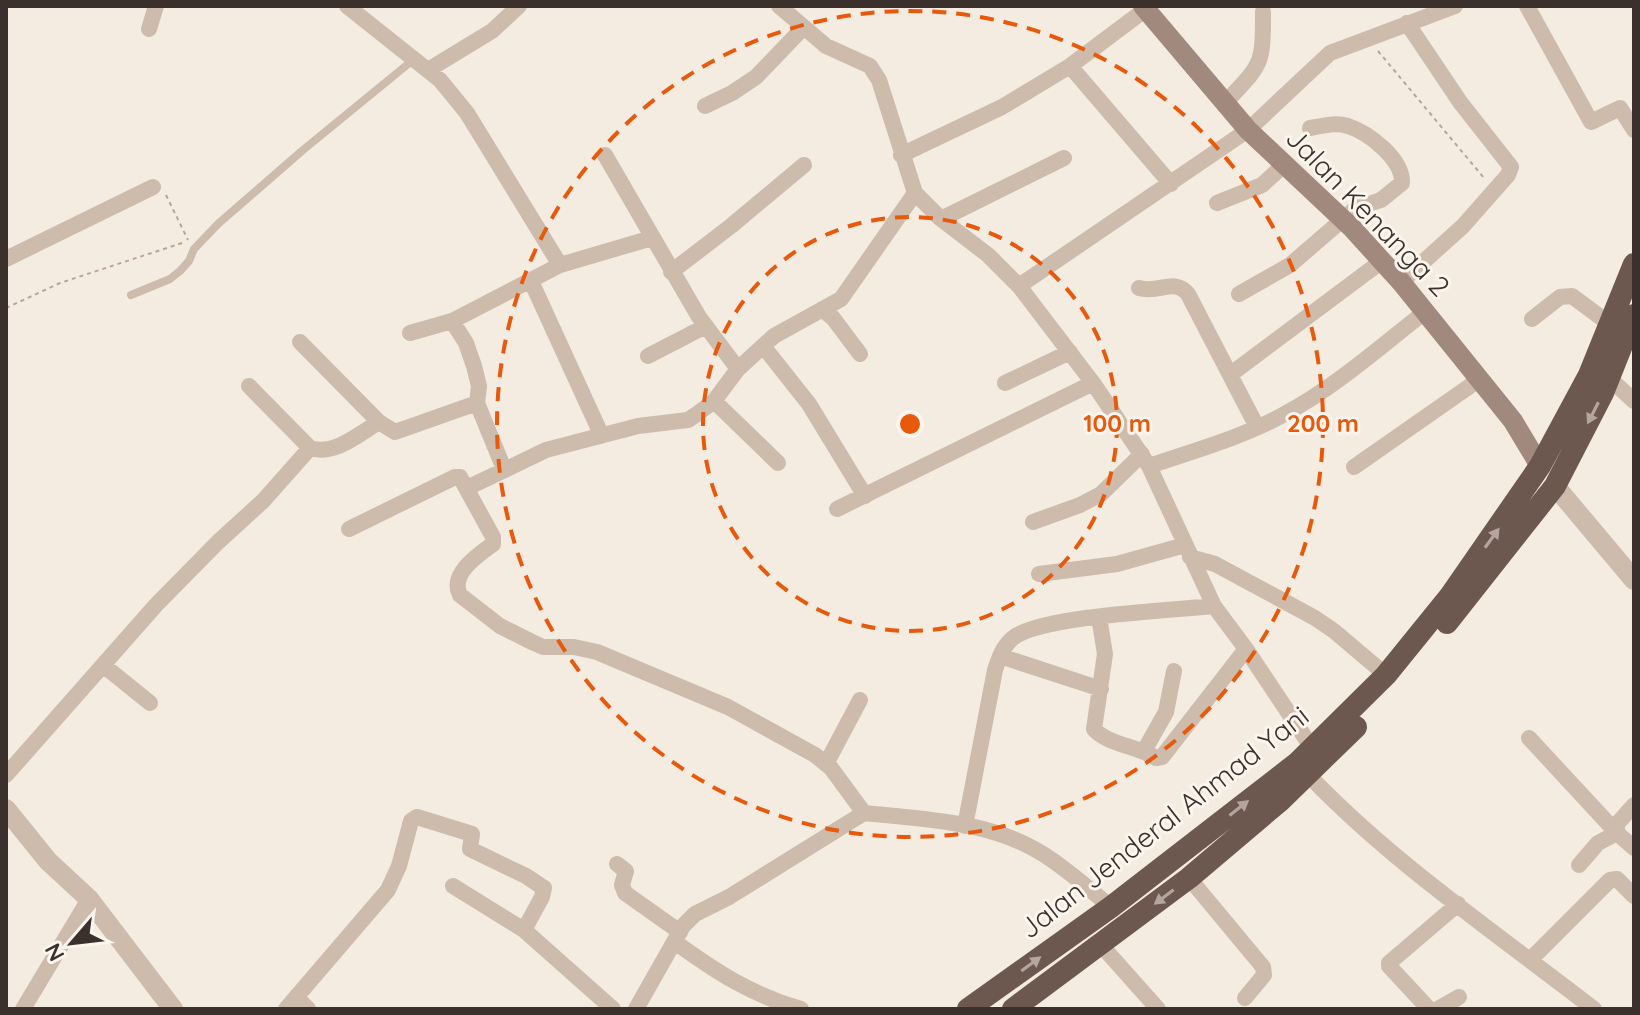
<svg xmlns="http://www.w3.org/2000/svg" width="1640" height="1015" viewBox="0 0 1640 1015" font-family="Quicksand,sans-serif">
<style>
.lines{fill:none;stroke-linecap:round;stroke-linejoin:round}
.path{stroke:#b9a596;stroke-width:2;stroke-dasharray:4 4;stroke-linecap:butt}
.service{stroke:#cdbbac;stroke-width:8}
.minor{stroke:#cdbbac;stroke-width:16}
.tertiary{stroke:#cdbbac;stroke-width:20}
.secondary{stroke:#a18a7d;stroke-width:20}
.trunk{stroke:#6c584f;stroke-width:22}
.oneway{fill:#b4a69e}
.ring{fill:none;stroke:#e8590c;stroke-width:4;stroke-dasharray:14 10}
.labels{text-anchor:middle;stroke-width:6;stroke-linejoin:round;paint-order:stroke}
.street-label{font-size:28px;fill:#3b302b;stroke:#fbf5ee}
.centre{fill:#e8590c;stroke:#fbf5ee;stroke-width:4}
.ring-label{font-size:24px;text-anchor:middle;font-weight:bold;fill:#e8590c;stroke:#fbf5ee;stroke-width:6;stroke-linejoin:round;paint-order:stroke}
</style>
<rect width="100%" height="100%" fill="#f4ebe1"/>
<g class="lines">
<path class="path" d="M 1378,51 L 1484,178
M 166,195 L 188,240
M 6,308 L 60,283 L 185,242"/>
<path class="service" d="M 131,295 L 170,279 L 180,271 L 189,261 L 194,249 L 219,223 L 303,150 L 413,60"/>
<path class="minor" d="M 347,6 L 440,80 L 467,113 L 560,265
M 779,6 L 826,46 L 870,66 L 879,80 L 915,193 L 941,219 L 988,255 L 1019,286 L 1093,383 L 1149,466 L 1214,606 L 1246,649 L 1318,757
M 1527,6 L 1591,122 L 1620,108 L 1634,130
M 149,29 L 156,6
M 1070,66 L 1171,184
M 428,70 L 492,31 L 519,6
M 1225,103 C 1262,63 1263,67 1263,12
M 705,106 L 732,93 L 756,77 L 804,27
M 605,155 L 699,317 L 738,369
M 901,155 L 1002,107 L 1070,66 L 1146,9
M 1217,203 L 1262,185 L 1285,164
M 941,219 L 1064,158
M 6,259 L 153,187
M 671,272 L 731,226 L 804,165
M 531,281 L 601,434
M 1401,282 L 1463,226 L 1508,175 L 1511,167 L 1460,102 L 1407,23
M 1019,286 L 1248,130 L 1330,53 L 1455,6
M 1139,288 C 1160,294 1173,277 1188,294 L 1257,427
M 1239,294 L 1290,265 L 1356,208 L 1381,200 L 1402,183 C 1403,159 1369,133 1348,126 C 1334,122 1323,126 1310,128
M 822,309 L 833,318 L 860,354
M 1532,319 L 1560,297 L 1572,296 L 1611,325
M 410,333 L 452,321
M 300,342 L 379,422 L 395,432 L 477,403
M 763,346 L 809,404 L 865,496
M 648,356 L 706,326
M 1231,374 L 1382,261
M 1609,378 L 1634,401
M 1005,383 L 1070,352
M 249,386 L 310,448 C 334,456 359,434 379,422
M 714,401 L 778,463
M 1149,466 C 1193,451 1240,438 1281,416 C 1333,389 1380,347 1426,311
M 1354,467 L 1480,379
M 504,469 L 477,403 L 479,386 L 474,366 L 466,343 L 452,321 L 560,265 L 652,238
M 467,488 L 546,450 L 638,426 L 688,420 L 697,414 L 714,401 L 738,369 L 774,336 L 841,299 L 915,193
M 837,509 L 1093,383
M 1033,522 L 1080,505 L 1101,494 L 1142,454
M 349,529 L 455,477 L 460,477 L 493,537 L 493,544 C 478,555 449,574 460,595 L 500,626 L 532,642 L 543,647 L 574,647 L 597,652 L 728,707 L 815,755 L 831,768 L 864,813 C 923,819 991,821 1043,854 C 1067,869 1089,889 1111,907
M 1190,557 L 1215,564 L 1315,618 L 1334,631 L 1386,675
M 1039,574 L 1117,564 L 1185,545
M 1099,617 L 1105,654 L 1094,729 C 1108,745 1138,746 1156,758 L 1162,757 L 1246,649
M 1000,656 L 1101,689
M 103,665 L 150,703
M 1529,738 L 1617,833 L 1617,824 L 1634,805
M 1144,751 L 1166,712 L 1174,671
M 826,764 L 860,700
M 1300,766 C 1384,857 1496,933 1594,1009
M 6,775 L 156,605 L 218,542 L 263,501 L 310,448
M 965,826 L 995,670 C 999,658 1003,646 1013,638 C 1039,616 1174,610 1214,606
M 617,864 L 626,871 L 622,885 L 625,893 L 680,932
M 1579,865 L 1598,843 L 1617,833 L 1634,848
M 1189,878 L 1263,967 L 1264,975 L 1245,998
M 453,886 L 524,930
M 675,942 C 716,972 752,995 801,1009
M 1101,945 L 1158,1009
M 1531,959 L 1610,880 L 1617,879 L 1634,896
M 296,997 L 308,1009
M 23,1009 L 89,899
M 286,1009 L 388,890 L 399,866 L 411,821 L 417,817 L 472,834 L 470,849 L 526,876 L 544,888 L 542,897 L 524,930 L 613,1009
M 636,1009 L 683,926 L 695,914 L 729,897 L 864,813
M 1429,1009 L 1389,966 L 1389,963 L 1458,904
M 1438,1009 L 1459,997"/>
<path class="tertiary" d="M 1555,486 L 1634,580
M 6,809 L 48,861 L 89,899 L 173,1009"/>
<path class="secondary" d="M 1143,6 L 1248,130 L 1352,228 L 1401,282 L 1513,421 L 1540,466"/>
<path class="trunk" d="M 1447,623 L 1555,486 L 1603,393 L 1634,315
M 968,1009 L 1111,907 L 1297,763 L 1386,675 L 1450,596 L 1540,466 L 1589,375 L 1634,264
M 1013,1009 L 1189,878 L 1280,801 L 1356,727"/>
</g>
<defs><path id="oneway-solid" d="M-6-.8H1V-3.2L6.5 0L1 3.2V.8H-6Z" transform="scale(2)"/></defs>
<g class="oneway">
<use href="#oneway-solid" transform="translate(1593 413) rotate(117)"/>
<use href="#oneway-solid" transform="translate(1492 538) rotate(-54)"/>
<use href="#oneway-solid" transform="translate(1239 808) rotate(-38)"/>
<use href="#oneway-solid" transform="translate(1164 897) rotate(143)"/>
<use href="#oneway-solid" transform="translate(1031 964) rotate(-36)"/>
</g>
<g class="ring">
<circle cx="910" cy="424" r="207"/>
<circle cx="910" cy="424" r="413"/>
</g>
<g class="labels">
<g class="street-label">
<text transform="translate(1368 212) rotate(46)" y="10">Jalan Kenanga 2</text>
<text transform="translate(1164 822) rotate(-38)" y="10">Jalan Jenderal Ahmad Yani</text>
</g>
</g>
<circle cx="910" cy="424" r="12" class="centre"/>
<g class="ring-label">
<text x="1117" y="432">100 m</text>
<text x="1323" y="432">200 m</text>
</g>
<rect width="1640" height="1015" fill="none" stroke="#3b302b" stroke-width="16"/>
<g transform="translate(72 943) rotate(242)" stroke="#fbf5ee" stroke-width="6" paint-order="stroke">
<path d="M0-6L14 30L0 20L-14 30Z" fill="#3b302b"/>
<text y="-12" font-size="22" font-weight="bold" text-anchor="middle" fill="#3b302b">N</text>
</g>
</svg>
